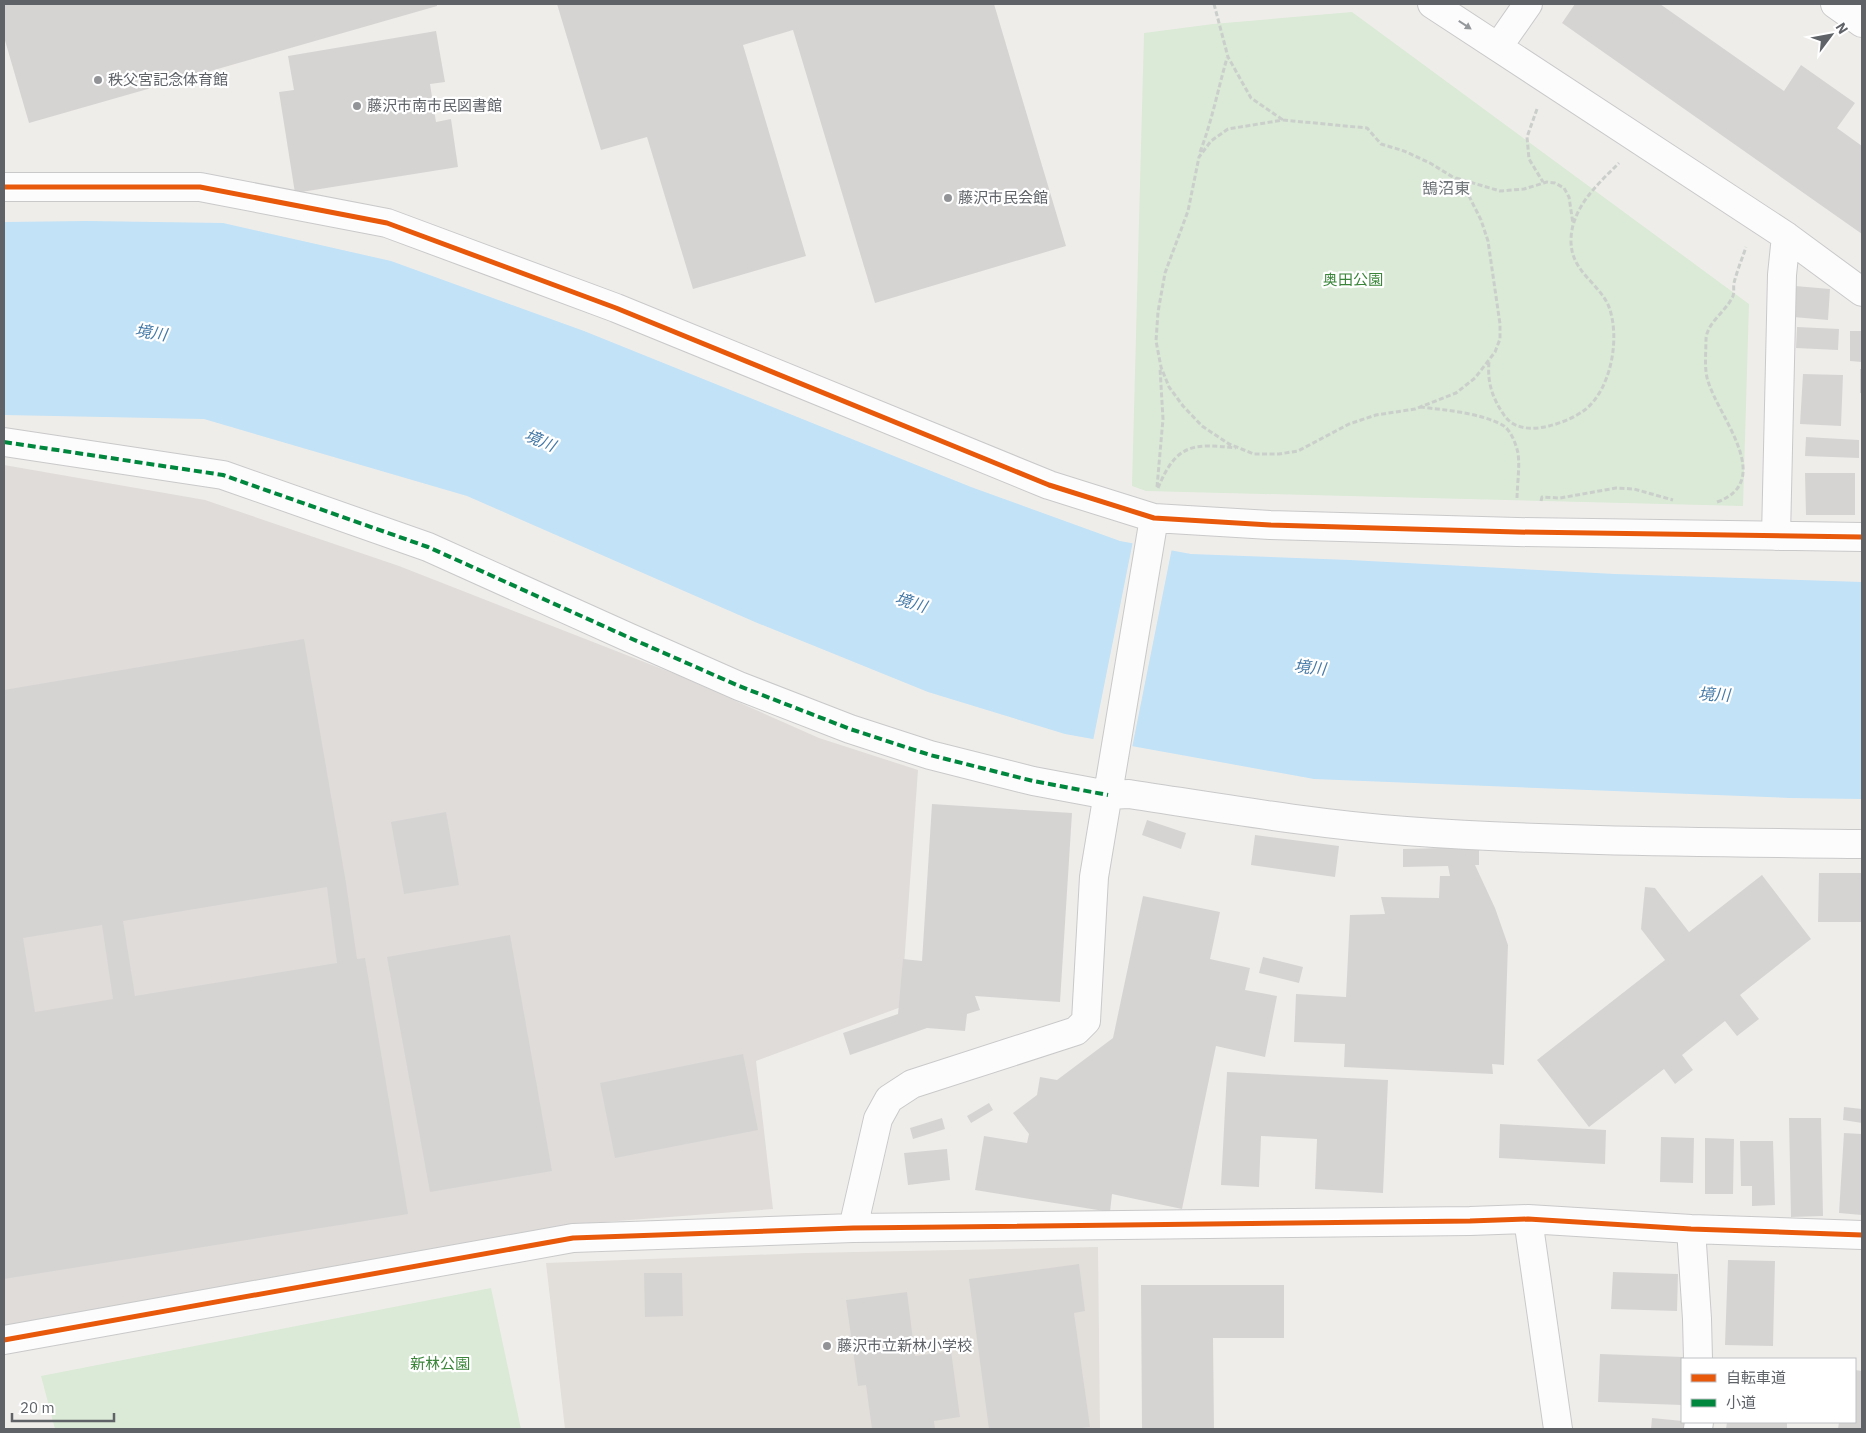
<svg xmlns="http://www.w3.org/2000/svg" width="1866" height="1433" viewBox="0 0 1866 1433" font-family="'IBM Plex Sans','Noto Sans JP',sans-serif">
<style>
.industrial{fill:#dfdcda}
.education{fill:#e2dfda}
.green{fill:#daead6}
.water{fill:#c1e2f7}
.pier{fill:#efedea}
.building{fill:#d6d4d3;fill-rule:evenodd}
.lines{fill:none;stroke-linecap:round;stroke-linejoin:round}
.minor-casing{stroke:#c9c9ca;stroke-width:30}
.path{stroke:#cbcfcc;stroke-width:3;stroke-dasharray:5 2.5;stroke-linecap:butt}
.minor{stroke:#fdfcfc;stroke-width:28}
.quiet{stroke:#00873e;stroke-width:4;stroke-dasharray:8 4;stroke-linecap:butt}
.cycleway-casing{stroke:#fff;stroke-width:8}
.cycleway{stroke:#e8590c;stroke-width:5}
.oneway{fill:#96999c}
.poi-dot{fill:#919396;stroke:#fff;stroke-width:2}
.labels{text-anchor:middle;stroke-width:4.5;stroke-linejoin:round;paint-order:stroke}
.poi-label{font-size:15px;fill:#5f6368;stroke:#fff;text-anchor:start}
.park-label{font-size:15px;fill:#3a8539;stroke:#fff}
.neighbourhood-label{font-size:16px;fill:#70757a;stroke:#fff}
.water-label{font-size:16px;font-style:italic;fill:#457aa7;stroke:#fff}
</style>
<rect width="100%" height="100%" fill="#efedea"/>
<path class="industrial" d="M 4,465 L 205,500 L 399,566 L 675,674 L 819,738 L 918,770 L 901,1007 L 756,1061 L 773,1209 L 565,1225 L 4,1326 Z"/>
<path class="education" d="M 1098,1247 L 1100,1429 L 565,1429 L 546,1263 L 806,1253 Z"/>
<path class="green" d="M 1352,12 L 1749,304 L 1743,506 L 1146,491 L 1132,486 L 1144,33 L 1213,24 Z
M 491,1288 L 521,1429 L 55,1429 L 41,1376 Z"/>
<path class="water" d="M 88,221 L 223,223 L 391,261 L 584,331 L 971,487 L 1120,541 L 1191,554 L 1350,560 L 1615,574 L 1862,582 L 1862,799 L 1790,798 L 1314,779 L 1065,734 L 928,692 L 755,622 L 467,496 L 204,419 L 4,415 L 4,222 Z"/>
<path class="pier" d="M 1133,541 L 1172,548 L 1132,748 L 1093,741 Z"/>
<path class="building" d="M 4,4 L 437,4 L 437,6 L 29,123 L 4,37 Z
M 557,4 L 994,4 L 1066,246 L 875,303 L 793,30 L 743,45 L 806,256 L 693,289 L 647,137 L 601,150 Z
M 1575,4 L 1660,4 L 1784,91 L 1801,65 L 1855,103 L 1837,128 L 1862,146 L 1862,234 L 1562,23 Z
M 436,31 L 445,82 L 430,84 L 436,122 L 451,119 L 458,167 L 295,193 L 279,92 L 294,90 L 288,56 Z
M 1795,286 L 1830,289 L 1828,320 L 1793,317 Z
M 1797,327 L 1839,329 L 1838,350 L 1796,348 Z
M 1850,331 L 1862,331 L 1862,362 L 1850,361 Z
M 1860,369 L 1862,369 L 1862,393 L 1860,393 Z
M 1803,374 L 1843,375 L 1841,426 L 1800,424 Z
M 1806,437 L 1859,440 L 1859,458 L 1805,456 Z
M 1805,473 L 1855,473 L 1855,515 L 1806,515 Z
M 304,639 L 346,883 L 357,959 L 365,958 L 408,1214 L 4,1279 L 4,690 ZM 327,887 L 337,963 L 135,996 L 123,921 ZM 102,925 L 113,999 L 35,1012 L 23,938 Z
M 932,804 L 1072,813 L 1060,1002 L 975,996 L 980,1010 L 967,1014 L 965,1031 L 927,1028 L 850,1055 L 843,1033 L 898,1014 L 903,959 L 922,961 Z
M 446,812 L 459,885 L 404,894 L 391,822 Z
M 1147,820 L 1186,833 L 1181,849 L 1142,835 Z
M 1255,835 L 1339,846 L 1335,877 L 1251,865 Z
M 1479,847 L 1479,865 L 1475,865 L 1495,908 L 1508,945 L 1504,1065 L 1492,1064 L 1493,1074 L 1344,1067 L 1345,1044 L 1294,1042 L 1296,994 L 1346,997 L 1350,915 L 1385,914 L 1381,897 L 1439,898 L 1440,876 L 1450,876 L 1448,866 L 1403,867 L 1403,849 Z
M 1819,873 L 1862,873 L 1862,922 L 1818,922 Z
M 1762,875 L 1811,939 L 1740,995 L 1759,1019 L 1737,1036 L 1725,1021 L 1682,1055 L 1693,1070 L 1675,1084 L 1664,1069 L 1589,1127 L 1537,1060 L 1665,960 L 1641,929 L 1645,887 L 1655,888 L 1689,932 Z
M 1143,896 L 1220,912 L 1210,959 L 1250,968 L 1245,990 L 1277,996 L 1265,1057 L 1216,1046 L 1182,1209 L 1112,1194 L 1110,1212 L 975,1190 L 984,1136 L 1027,1143 L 1029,1134 L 1013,1113 L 1037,1095 L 1040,1077 L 1057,1080 L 1113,1038 Z
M 510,935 L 552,1171 L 430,1192 L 387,957 Z
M 1263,957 L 1303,967 L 1299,983 L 1259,973 Z
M 743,1054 L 758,1130 L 615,1158 L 600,1083 Z
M 1227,1072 L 1388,1080 L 1383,1193 L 1315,1189 L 1317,1139 L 1261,1136 L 1259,1187 L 1221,1185 Z
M 989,1103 L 993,1110 L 971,1123 L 967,1116 Z
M 1844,1107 L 1862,1109 L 1862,1123 L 1843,1120 Z
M 942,1118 L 945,1129 L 913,1139 L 910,1128 Z
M 1789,1118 L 1821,1118 L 1823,1216 L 1791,1217 Z
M 1500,1124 L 1606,1130 L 1605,1164 L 1499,1158 Z
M 1844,1133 L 1862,1134 L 1862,1215 L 1839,1213 Z
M 1661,1137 L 1694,1138 L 1693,1183 L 1660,1182 Z
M 1705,1138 L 1734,1139 L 1733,1194 L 1705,1194 Z
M 1740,1141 L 1773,1141 L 1775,1205 L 1752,1206 L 1752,1186 L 1741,1186 Z
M 947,1149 L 950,1180 L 908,1185 L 904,1153 Z
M 1728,1260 L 1775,1261 L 1773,1346 L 1725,1345 Z
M 1079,1264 L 1085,1311 L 1074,1313 L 1090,1427 L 1073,1429 L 989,1429 L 969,1279 Z
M 1613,1272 L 1678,1274 L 1677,1311 L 1611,1309 Z
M 644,1273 L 682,1273 L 683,1316 L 645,1317 Z
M 1141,1285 L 1284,1285 L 1284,1338 L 1213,1338 L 1214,1429 L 1142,1429 Z
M 907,1292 L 915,1356 L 951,1351 L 960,1417 L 934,1421 L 935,1429 L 872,1429 L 866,1385 L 858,1386 L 846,1300 Z
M 1600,1354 L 1684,1357 L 1682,1405 L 1598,1402 Z
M 1855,1370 L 1862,1371 L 1862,1429 L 1838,1429 L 1839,1422 L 1855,1422 Z
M 1652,1418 L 1693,1422 L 1692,1429 L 1651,1429 Z
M 1727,1422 L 1787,1422 L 1787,1429 L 1726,1429 Z"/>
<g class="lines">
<g class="minor-casing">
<path id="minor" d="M 1432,4 L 1786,236 L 1862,292
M 1835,4 L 1862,23
M 1498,47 L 1528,4
M 4,187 L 200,187 L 387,223 L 616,308 L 1049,485 L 1154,518 L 1270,525 L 1517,532 L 1862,537
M 4,442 L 223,475 L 428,547 L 630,638 L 739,686 L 850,729 L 930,755 L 1033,781 L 1108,795 L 1129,794 C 1221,808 1313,824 1406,831 C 1558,842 1710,842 1862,844
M 1776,536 L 1782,275 L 1786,236
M 1528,1219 L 1558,1429
M 853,1228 L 878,1119 L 889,1099 L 912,1084 L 1076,1031 L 1086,1021 L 1094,877 L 1154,518
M 1691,1229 L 1697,1319 L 1698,1359
M 4,1340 L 573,1238 L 853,1228 L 1470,1221 L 1528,1219 L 1691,1229 L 1862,1235
M 1698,1429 L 1699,1422"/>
</g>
<path class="path" d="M 1214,4 L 1228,57 L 1251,98 L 1283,120
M 1537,109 L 1527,137 L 1529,159 L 1543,182
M 1283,120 L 1367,128 L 1381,144 L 1404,151 L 1430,163 L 1456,179 L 1466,190 L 1481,220 L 1488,241 L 1500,324 L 1500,339 L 1495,352 L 1475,378 L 1456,393 L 1415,409 L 1376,415 L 1349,424 L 1298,451 L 1279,454 L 1254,454 L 1229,444 L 1202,426 L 1183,406 L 1169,387 L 1161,367 L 1156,341 L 1158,312 L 1165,273 L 1188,211 L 1199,157 L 1211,141 L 1228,129 Z
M 1200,152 C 1212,121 1218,89 1227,58
M 1456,178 L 1500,191 L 1524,189 L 1547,182 L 1555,183 L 1564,188 L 1569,197 L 1573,224
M 1489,362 C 1487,383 1493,399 1504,415 C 1514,430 1533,430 1549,426 C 1561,423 1576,417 1586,409 C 1612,387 1620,337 1609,307 C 1599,282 1570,272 1571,239 C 1572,207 1598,184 1619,163
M 1420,407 C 1445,410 1482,413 1504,426 C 1511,431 1516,444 1518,453 C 1520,468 1517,485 1517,500
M 1157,487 L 1163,419 L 1160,368
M 1158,488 C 1176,444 1193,443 1236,448
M 1541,501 L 1542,497 L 1560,498 L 1616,488 L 1634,489 L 1673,500
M 1717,502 C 1776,481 1718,416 1708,381 C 1704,370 1706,352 1706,339 C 1707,323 1725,312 1732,298 C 1735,294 1733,288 1734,283 C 1737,271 1742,259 1746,247"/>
<use href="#minor" class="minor"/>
<path class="quiet" d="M 4,442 L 223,475 L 428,547 L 630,638 L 739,686 L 850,729 L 930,755 L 1033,781 L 1108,795"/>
<g class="cycleway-casing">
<path id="cycleway" d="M 4,187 L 200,187 L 387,223 L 616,308 L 1049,485 L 1154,518 L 1270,525 L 1517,532 L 1862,537
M 4,1340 L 573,1238 L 853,1228 L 1470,1221 L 1528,1219 L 1691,1229 L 1862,1235"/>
</g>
<use href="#cycleway" class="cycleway"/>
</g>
<defs><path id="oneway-solid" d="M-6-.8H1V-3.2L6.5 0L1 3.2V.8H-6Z" transform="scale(1.25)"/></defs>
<use class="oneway" href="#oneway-solid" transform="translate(1465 25) rotate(33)"/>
<g class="poi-dot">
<circle cx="98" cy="80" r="5"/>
<circle cx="357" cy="106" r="5"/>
<circle cx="948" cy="198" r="5"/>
<circle cx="827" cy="1346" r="5"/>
</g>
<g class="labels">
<g class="poi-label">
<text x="108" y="85">秩父宮記念体育館</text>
<text x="367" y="111">藤沢市南市民図書館</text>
<text x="958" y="203">藤沢市民会館</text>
<text x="837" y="1351">藤沢市立新林小学校</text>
</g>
<g class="park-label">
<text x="1353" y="285">奥田公園</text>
<text x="440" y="1369">新林公園</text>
</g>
<g class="neighbourhood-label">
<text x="1446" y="194">鵠沼東</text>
</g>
<g class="water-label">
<text transform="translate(151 332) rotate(9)" y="6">境川</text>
<text transform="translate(540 440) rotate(23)" y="6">境川</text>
<text transform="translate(911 602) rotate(17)" y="6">境川</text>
<text transform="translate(1310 667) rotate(6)" y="6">境川</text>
<text transform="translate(1714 694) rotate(3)" y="6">境川</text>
</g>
</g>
<rect width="1866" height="1433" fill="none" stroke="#5f6368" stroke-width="10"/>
<rect x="1681" y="1358" width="175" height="65" fill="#ffffff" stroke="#bfc1c3"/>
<rect x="1691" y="1374" width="25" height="8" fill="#e8590c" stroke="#bfc1c3"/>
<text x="1726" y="1383" font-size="15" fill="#5f6368">自転車道</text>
<rect x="1691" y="1399" width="25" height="8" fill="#00873e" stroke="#bfc1c3"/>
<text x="1726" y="1408" font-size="15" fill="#5f6368">小道</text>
<g transform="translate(1831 35) rotate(58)" stroke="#ffffff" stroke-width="4" paint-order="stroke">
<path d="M0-4L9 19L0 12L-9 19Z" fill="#5f6368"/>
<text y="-8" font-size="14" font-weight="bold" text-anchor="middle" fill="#5f6368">N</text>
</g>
<path d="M12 1413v8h102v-8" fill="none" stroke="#5f6368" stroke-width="2.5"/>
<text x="20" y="1413" font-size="15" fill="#5f6368" stroke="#ffffff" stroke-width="4" paint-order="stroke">20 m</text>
</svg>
